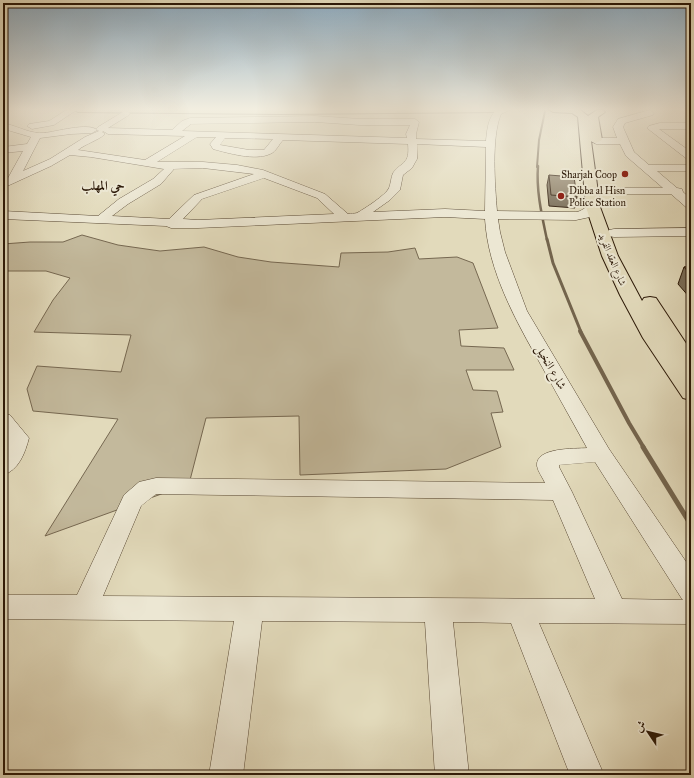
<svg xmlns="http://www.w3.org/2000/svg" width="694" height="778" viewBox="0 0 694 778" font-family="'IM FELL Great Primer',Amiri,serif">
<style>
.green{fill:#c3b99c;stroke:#766851}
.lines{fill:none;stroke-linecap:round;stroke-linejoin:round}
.stream-far4{stroke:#73644d;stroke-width:2}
.stream-far3{stroke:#73644d;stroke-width:2.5}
.stream-far2{stroke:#73644d;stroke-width:3}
.stream-far1{stroke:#73644d;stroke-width:4}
.stream{stroke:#73644d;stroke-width:5}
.minor-casing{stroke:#584833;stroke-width:1}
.major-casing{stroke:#2a1706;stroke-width:2}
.minor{fill:#ece7d3;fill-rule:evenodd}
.major{fill:#e2dabb;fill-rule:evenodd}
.wall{fill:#776b56;stroke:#2a1706}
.building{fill:#8a7c64;stroke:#2a1706}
.poi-dot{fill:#8f2418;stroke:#ece7d3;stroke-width:1.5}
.labels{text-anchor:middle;stroke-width:4;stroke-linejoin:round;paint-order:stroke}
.far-poi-label{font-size:10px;fill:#2a1706;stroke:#ece7d3;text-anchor:end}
.far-street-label{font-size:10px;fill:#2a1706;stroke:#ece7d3}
.street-label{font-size:12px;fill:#2a1706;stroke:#ece7d3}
.far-district-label{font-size:13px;font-weight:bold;fill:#2a1706;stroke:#ece7d3}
</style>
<rect width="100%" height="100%" fill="#e2dabb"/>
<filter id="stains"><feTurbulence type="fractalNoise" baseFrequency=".005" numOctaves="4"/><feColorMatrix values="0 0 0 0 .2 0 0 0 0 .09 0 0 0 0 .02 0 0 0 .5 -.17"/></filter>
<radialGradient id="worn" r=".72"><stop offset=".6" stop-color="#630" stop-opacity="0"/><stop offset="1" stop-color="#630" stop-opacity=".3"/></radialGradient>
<path class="green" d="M 82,235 L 118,245 L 160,251 L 204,247 L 238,257 L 271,262 L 339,267 L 341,253 L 388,252 L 415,248 L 419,259 L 457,257 L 473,263 L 498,328 L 459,330 L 461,346 L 504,348 L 514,370 L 466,370 L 473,390 L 497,391 L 503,412 L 491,413 L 501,447 L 446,469 L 300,475 L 299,416 L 206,418 L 189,484 L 45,536 L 118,419 L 33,411 L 27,389 L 37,366 L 121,372 L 131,335 L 34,332 L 53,300 L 70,278 L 46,271 L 3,271 L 3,244 L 30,242 L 63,242 Z"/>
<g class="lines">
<path class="stream-far4" d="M 537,167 L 539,140 L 545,111"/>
<path class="stream-far3" d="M 538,166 C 536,191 542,216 547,240"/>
<path class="stream-far2" d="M 547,239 L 553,263 L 581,332"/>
<path class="stream-far1" d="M 580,331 L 629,423 L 644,448"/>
<path class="stream" d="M 643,447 L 691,525"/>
<g class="minor-casing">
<path id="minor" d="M 68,109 L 78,109 L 54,125 L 32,129 L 27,126 L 29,124 L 49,121 Z
M 498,109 L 512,109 L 501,114 C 491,138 495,185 497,211 L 576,212 C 585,211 588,202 597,204 L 599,207 L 590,217 L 576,220 L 498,219 L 500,232 L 505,252 L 527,311 L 609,449 L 691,569 L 691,624 L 539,623 L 604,775 L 570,775 L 511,623 L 453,622 L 469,775 L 435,775 L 425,622 L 262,621 L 243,775 L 209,775 L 234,621 L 3,619 L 3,595 L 77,595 L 124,495 L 139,482 L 156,478 L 545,483 C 543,478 538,472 537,466 C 535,447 575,449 587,448 C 572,420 556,393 541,365 C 516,321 488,271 485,219 L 445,217 L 198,228 L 171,228 L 166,226 L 3,219 L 3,211 L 98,216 L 119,199 L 153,179 L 164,169 L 91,157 L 70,155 L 51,166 L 3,188 L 3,180 L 8,178 L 23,151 L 3,153 L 3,147 L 27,144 L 31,137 L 4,129 L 3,126 L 7,124 C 19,127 31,134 44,133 C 55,132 89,122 97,130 L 92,133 L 71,134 L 40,138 L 23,171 L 50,159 L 85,137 L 99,131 L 96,129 L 98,127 L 126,110 L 130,113 L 129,115 L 108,128 L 172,130 L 182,121 L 190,118 L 315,116 L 360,119 L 415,119 L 419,122 L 416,134 L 416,139 L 486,141 C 487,131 488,115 498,109 ZM 315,122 L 360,125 L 410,125 L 406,134 L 407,138 L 182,131 L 191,124 ZM 103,131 L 108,134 L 185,136 L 145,160 L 78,150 C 85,144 99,140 105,134 L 102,132 ZM 197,137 L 216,137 L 210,144 L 213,149 C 228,153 255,161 270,154 C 276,152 279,144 283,140 L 408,144 C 410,165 402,161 393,173 C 391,177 391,183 389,188 C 386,195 364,209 357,213 C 354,214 351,213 348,214 L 325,194 L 263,170 L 237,165 L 203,162 L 157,162 ZM 225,138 L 273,139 L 264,150 L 249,150 L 220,145 ZM 417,144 L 486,147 L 485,211 L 445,209 L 373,212 L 390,200 L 400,190 L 403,175 L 412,168 L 417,159 ZM 203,168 L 254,174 L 194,195 L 169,219 L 112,216 L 128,204 L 161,184 L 174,169 ZM 264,178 L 317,198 L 334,214 L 198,220 L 183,219 L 202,199 ZM 595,462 L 682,599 L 683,600 L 622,599 L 572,492 L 559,467 L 559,465 ZM 156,494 L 553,500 L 595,599 L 103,596 L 141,506 Z
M 650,110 L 654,113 L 653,115 L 625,123 L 623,127 L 634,152 L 649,165 L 691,165 L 691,171 L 657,171 L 677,188 L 682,189 L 683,192 L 691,199 L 691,209 L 687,208 L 671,194 L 604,194 L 600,193 L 598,191 L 600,189 L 604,188 L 663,188 L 626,156 L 620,144 L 596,144 L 591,141 L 596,138 L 617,138 L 613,127 L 618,119 Z
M 660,123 L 691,123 L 691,129 L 659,129 L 691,152 L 691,160 L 687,159 L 647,128 L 649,126 Z
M 691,228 L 691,236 L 614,237 L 609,236 L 607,233 L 609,230 L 614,229 Z
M 3,413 L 10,415 L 29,438 C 25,453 19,470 3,475 L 3,452 L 8,439 L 3,433 Z"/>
</g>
<g class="major-casing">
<path id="major" d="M 73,109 L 503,109 L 498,112 L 279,114 L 78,112 Z
M 548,109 L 579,109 L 588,116 L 597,110 L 603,110 L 605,112 L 598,117 L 602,140 L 596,143 L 591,141 L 600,207 L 618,256 L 642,301 L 644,298 L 650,297 L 656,298 L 691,351 L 691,373 L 688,372 L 691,377 L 691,400 L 683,398 L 643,338 L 620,295 L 602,256 L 586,207 L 578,117 L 572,113 L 553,112 Z"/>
</g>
<use href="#minor" class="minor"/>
<use href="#major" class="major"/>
</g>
<path class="wall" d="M 549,175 L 577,197 L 575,208 L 549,206 L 547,185 Z
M 684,267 L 691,267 L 691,299 L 678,284 Z"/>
<path class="building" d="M 549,175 L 574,177 L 577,197 L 551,195 Z
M 684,267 L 691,267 L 691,275 Z"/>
<linearGradient id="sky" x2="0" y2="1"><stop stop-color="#8ca9bd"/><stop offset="0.5" stop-color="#f2eee0"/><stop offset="1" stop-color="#f2eee0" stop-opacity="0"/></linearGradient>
<rect width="694" height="218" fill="url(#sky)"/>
<g class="poi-dot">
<circle cx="625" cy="174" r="4"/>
<circle cx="561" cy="196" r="4"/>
</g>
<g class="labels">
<g class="far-poi-label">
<text x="617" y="178">Sharjah Coop</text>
<text x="569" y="194" text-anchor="start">Dibba al Hisn<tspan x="569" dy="12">Police Station</tspan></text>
</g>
<g class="far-street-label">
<text transform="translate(613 259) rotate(67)" y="4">شارع العقد الفريد</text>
</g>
<g class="street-label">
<text transform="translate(551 367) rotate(60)" y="4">شارع النخيل</text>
</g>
<g class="far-district-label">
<text x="103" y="190">حي المهلب</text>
</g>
</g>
<rect width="694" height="778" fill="none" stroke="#e2dabb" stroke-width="16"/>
<rect x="4" y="4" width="686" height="770" fill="none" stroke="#2a1706" stroke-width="2"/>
<rect x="8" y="8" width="678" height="762" fill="none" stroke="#2a1706"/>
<g transform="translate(648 732) rotate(305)" stroke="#ece7d3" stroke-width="3" paint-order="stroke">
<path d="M0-3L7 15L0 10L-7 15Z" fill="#2a1706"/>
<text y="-6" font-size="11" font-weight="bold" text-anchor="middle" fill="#2a1706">ش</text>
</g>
<rect width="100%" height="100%" filter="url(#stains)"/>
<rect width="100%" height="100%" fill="url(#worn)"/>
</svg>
